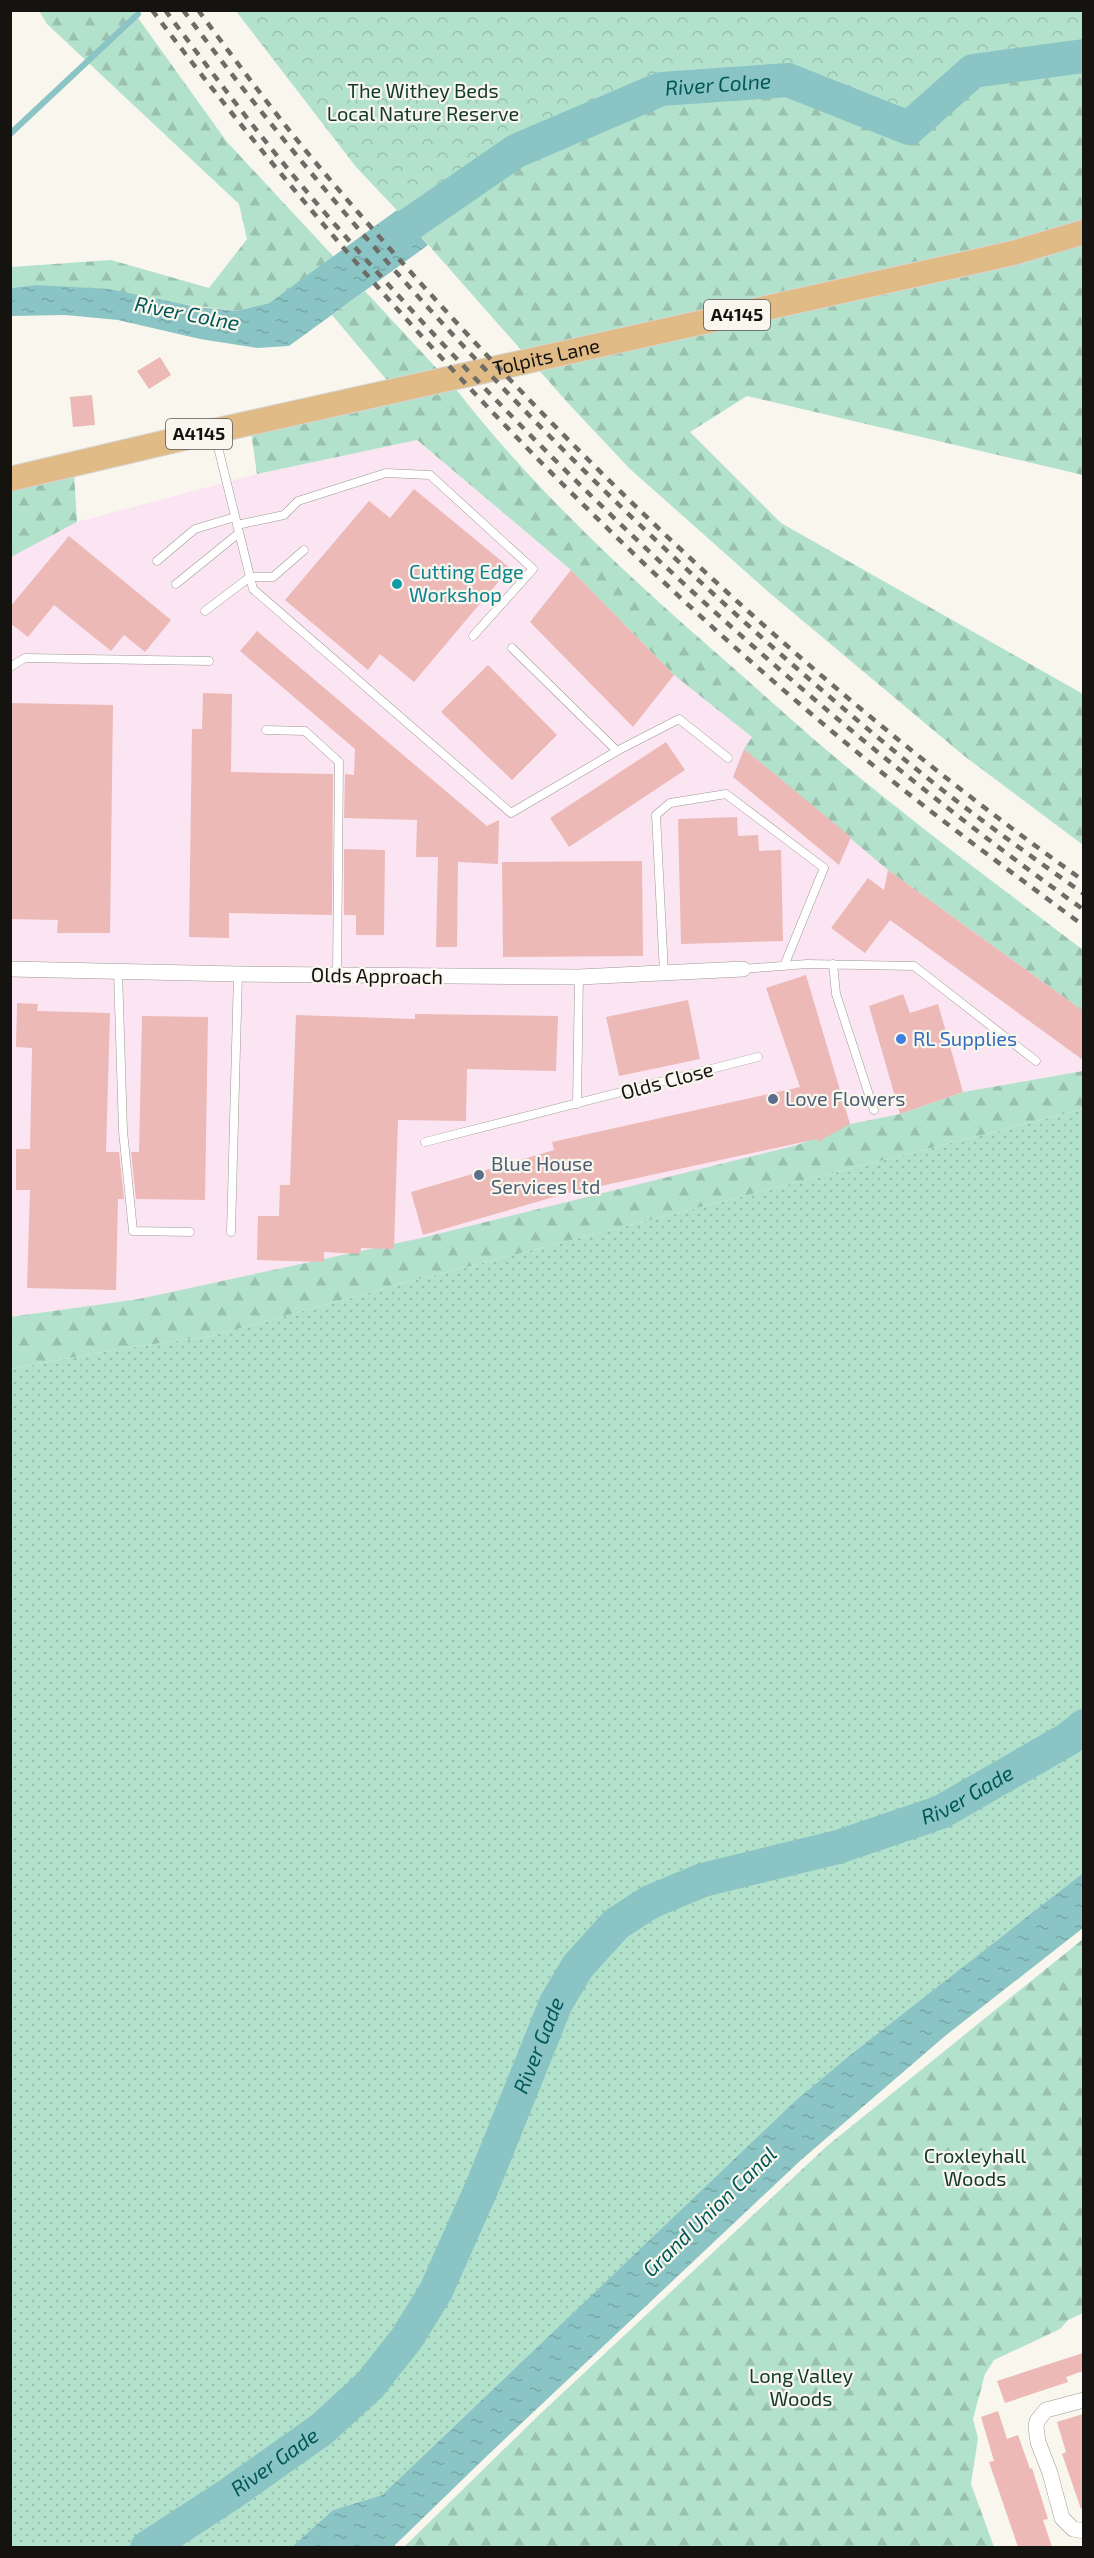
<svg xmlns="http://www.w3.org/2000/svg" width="1094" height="2558" viewBox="0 0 1094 2558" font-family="'Exo 2',sans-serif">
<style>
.industrial{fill:#fbe5f3}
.grass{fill:url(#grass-dots)}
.forest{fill:url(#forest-firs)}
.park{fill:url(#park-crowns)}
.water{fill:url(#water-ripples)}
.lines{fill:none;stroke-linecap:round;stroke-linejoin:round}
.stream{stroke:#8ac4c4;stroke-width:6}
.river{stroke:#8ac4c4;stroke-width:34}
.building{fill:#ecb9b6}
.service-casing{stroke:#9c9991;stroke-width:9}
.minor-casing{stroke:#9c9991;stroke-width:16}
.primary-casing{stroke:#d5d5d4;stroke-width:26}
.service{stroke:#fff;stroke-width:8}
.minor{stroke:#fff;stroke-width:15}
.primary{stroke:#e1bb86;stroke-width:24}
.rail{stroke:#6e6c67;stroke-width:4.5;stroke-dasharray:8 8;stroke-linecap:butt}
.culture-dot{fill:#0f9aa8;stroke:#f9f6ee;stroke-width:2}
.shop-dot{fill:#3f7fe0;stroke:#f9f6ee;stroke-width:2}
.service-dot{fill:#5c6f8a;stroke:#f9f6ee;stroke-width:2}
.labels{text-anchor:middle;stroke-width:4.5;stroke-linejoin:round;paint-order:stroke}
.shield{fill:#f9f6ee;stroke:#595753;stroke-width:1.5}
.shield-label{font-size:18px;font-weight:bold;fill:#141310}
.park-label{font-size:20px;fill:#103929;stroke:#f9f6ee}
.street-label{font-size:20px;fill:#141310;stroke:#f9f6ee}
.culture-label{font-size:20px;fill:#0d838f;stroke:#f9f6ee;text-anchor:start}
.shop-label{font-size:20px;fill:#366cbe;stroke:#f9f6ee;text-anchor:start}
.service-label{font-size:20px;fill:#4e5e75;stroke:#f9f6ee;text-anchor:start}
.water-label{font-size:21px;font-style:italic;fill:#005858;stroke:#f9f6ee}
</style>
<defs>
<pattern id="grass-dots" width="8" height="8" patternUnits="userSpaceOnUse" patternTransform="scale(1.5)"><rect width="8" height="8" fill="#b3e2cc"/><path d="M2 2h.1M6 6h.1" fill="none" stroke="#99c1ae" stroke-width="1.8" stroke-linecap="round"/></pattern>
<pattern id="forest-firs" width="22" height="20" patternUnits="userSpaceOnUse" patternTransform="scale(1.5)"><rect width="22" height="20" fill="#b3e2cc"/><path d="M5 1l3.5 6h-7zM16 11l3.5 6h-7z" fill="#99c1ae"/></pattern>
<pattern id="park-crowns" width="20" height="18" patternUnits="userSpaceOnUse" patternTransform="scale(1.5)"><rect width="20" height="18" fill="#b3e2cc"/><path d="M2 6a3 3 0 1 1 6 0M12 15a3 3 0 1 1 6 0" fill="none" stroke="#99c1ae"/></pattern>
<pattern id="water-ripples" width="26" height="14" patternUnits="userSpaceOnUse" patternTransform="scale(1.5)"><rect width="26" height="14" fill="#8ac4c4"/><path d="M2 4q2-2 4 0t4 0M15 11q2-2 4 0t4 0" fill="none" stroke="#76a8a7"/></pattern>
</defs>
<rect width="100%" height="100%" fill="#f9f6ee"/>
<path class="industrial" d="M 416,440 L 571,570 L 674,675 L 752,737 L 745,749 L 888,870 L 1083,1011 L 1083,1071 L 963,1092 L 900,1114 L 850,1124 L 818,1142 L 394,1249 L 139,1299 L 11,1317 L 10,557 L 77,522 L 257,474 Z"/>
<path class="grass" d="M 1083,1109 L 1083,1873 L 850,2055 L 795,2101 L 382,2495 L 333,2510 L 293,2547 L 11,2548 L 11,1369 L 118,1349 L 212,1336 L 400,1284 Z"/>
<path class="forest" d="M 39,11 L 133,11 L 227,142 L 334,257 L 269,303 L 236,311 L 36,285 L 11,288 L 11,267 L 111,260 L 209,288 L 247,239 L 239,204 L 47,24 Z
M 1083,56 L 1083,475 L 747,396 L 690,432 L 781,523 L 1083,694 L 1083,845 L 963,755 L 772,595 L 630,469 L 567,402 L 410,224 L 516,151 L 661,89 L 788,80 L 909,128 L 973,71 Z
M 365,291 L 440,372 L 390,384 L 332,315 Z
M 455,388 C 535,491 632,580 730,665 C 765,696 800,728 836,758 C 916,825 1000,887 1083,950 L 1083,1011 L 888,870 L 744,749 L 752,737 L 674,675 L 571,570 L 417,440 L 257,474 L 251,432 Z
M 74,473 L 77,522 L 11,557 L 10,488 Z
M 1083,1071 L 1083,1109 L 400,1284 L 212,1336 L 118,1349 L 11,1369 L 10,1317 L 139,1299 L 421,1238 L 797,1145 L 850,1124 L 900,1114 L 963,1092 Z
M 1083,1939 L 1083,2313 L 1068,2320 L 1060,2329 L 994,2360 L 985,2374 L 973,2419 L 978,2438 L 971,2484 L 994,2547 L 404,2547 L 539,2415 L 827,2146 Z"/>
<path class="park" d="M 236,11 L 1083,11 L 1083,56 L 973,71 L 909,128 L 788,80 L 661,89 L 516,151 L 410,224 L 356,167 Z"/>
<path class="water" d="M 397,210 L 428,245 L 289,346 L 257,348 L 200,339 L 118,320 L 65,315 L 11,316 L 11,288 L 36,285 L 109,289 L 197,307 L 236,311 L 269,303 Z
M 1083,1873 L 1083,1928 L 945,2036 L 801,2160 L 490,2453 L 393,2547 L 292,2547 L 333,2510 L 382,2495 L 795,2101 L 850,2055 Z"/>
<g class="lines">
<path class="stream" d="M 10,134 L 138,14"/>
<g class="river">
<path id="s1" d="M 394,235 L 516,151 L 661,89 L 788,80 L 909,128 L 973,71 L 1084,56"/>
<path id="s2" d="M 147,2548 L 230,2494 L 322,2429 L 370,2385 L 407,2338 L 436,2291 L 482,2187 L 556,2003 L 578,1966 L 616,1924 L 650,1902 L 703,1880 L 838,1847 L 941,1812 L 1068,1739 L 1084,1726"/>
</g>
</g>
<path class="building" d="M 160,357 L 171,375 L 149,389 L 137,371 Z
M 92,395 L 95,425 L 73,427 L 70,397 Z
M 414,489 L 510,568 L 414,682 L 380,654 L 368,670 L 285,600 L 369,501 L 390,518 Z
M 69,536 L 171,620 L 145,652 L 124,635 L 111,651 L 54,605 L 28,637 L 10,623 L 10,607 Z
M 571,570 L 674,675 L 633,727 L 530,622 Z
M 257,631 L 487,826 L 499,820 L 498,864 L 458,862 L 457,947 L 436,947 L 438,857 L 416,857 L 417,820 L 344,818 L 345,774 L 354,775 L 355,749 L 240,651 Z
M 488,665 L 557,735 L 512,780 L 441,712 Z
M 203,693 L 232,694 L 231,772 L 333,774 L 332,915 L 229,913 L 229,938 L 189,937 L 192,729 L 202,729 Z
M 10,703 L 113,705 L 110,933 L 57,933 L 58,920 L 10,919 Z
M 666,742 L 685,770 L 569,847 L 550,818 Z
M 744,749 L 851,837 L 839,865 L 733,777 Z
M 737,817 L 738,836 L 758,835 L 759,851 L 781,850 L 783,941 L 681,944 L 678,819 Z
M 344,849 L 385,850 L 384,935 L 356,935 L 356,915 L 344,915 Z
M 642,861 L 643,956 L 503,957 L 502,862 Z
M 888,870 L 1083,1011 L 1083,1060 L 890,920 L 865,953 L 831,928 L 868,878 L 884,890 Z
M 806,975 L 850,1124 L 818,1142 L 817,1139 L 564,1194 L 423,1235 L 411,1192 L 554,1150 L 552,1142 L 800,1087 L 766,988 Z
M 903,994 L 910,1013 L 938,1004 L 963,1092 L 900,1114 L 869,1006 Z
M 688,1000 L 700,1059 L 619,1076 L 606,1017 Z
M 17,1003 L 38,1004 L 37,1011 L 110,1013 L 106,1152 L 119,1152 L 124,1199 L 118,1199 L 116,1290 L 27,1288 L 30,1190 L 16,1190 L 16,1149 L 30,1149 L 32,1048 L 16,1047 Z
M 415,1014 L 558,1016 L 556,1071 L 467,1069 L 466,1121 L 398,1120 L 394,1249 L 361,1248 L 360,1254 L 324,1252 L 324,1262 L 257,1260 L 258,1216 L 279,1216 L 280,1185 L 290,1185 L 296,1015 L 415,1019 Z
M 142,1016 L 208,1017 L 205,1200 L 136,1199 L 131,1152 L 139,1152 Z
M 1083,2353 L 1083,2371 L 1066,2377 L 1068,2382 L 1005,2403 L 997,2381 Z
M 998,2411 L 1007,2439 L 1018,2435 L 1030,2469 L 1032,2468 L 1048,2519 L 1043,2520 L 1052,2547 L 1018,2547 L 989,2462 L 994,2461 L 981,2417 Z
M 1083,2414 L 1083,2508 L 1081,2509 L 1062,2454 L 1066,2452 L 1057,2422 Z"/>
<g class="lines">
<g class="service-casing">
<path id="service" d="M 215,435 L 253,589 L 511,813 L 617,751 L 512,648
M 237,525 L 284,515 L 298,501 L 386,473 L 430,475 L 533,569 L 473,636
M 157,561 L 195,529 L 235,517
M 176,584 L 239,533
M 205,611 L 250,577 L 273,577 L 304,550
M 10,667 L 25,658 L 209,661
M 266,730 L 305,731 L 339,762 L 337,975
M 617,751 L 679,719 L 728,758
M 833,964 L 836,994 L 874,1110
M 743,969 L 807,964 L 914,966 L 1036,1061
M 118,971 L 123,1131 L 133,1231 L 190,1232
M 664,973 L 656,815 L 670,803 L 726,794 L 824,868 L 784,966
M 577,1104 L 579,977
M 425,1142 L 758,1057
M 231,1232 L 238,974"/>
</g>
<g class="minor-casing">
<path id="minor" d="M 10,969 L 238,974 L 579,977 L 743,969
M 1084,2400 L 1046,2410 L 1037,2421 L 1036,2427 L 1038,2442 L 1050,2473 L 1062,2518 L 1073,2529 L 1084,2531"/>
</g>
<g class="primary-casing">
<g id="primary">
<path id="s3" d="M 10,479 L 214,431 L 1013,253 L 1084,232"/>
</g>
</g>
<use href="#service" class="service"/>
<use href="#minor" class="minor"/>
<use href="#primary" class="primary"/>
<path class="rail" d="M 152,10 C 366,295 621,564 900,787 C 960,835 1022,880 1084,926
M 165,10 C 221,85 277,159 339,229 C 560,482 810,714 1084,910
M 183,10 C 392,291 640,543 910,764 C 966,810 1025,852 1084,894
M 198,10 C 238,64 278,118 321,169 C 545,434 800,679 1084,881"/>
</g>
<circle class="culture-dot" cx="397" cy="584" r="6"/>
<circle class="shop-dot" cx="901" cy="1039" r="6"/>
<g class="service-dot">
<circle cx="773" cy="1099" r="6"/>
<circle cx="479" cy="1175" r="6"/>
</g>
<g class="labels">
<g class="shield">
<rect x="704" y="300" width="66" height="30" rx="4.5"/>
<rect x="166" y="419" width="66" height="30" rx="4.5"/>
</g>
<g class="shield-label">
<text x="737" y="321">A4145</text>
<text x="199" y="440">A4145</text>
</g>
<g class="park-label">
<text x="423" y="98">The Withey Beds<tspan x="423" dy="23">Local Nature Reserve</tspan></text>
<text x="975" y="2163">Croxleyhall<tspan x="975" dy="23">Woods</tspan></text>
<text x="801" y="2383">Long Valley<tspan x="801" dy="23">Woods</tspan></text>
</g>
<g class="street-label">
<text dy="7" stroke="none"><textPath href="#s3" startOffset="550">Tolpits Lane</textPath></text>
<text transform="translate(377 976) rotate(1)" y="7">Olds Approach</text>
<text transform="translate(667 1081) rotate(-15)" y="7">Olds Close</text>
</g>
<g class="culture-label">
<text x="409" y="579">Cutting Edge<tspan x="409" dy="23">Workshop</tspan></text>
</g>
<g class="shop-label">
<text x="913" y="1046">RL Supplies</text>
</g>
<g class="service-label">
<text x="785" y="1106">Love Flowers</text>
<text x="491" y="1171">Blue House<tspan x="491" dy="23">Services Ltd</tspan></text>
</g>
<g class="water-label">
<text dy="7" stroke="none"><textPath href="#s1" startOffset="363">River Colne</textPath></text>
<text transform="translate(187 314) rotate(11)" y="7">River Colne</text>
<text dy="7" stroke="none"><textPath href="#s2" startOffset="1180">River Gade</textPath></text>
<text dy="7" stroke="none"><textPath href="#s2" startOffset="658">River Gade</textPath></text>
<text transform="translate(710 2212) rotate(-44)" y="7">Grand Union Canal</text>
<text dy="7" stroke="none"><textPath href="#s2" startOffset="154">River Gade</textPath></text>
</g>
</g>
<rect width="1094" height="2558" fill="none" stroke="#141310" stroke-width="24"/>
</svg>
